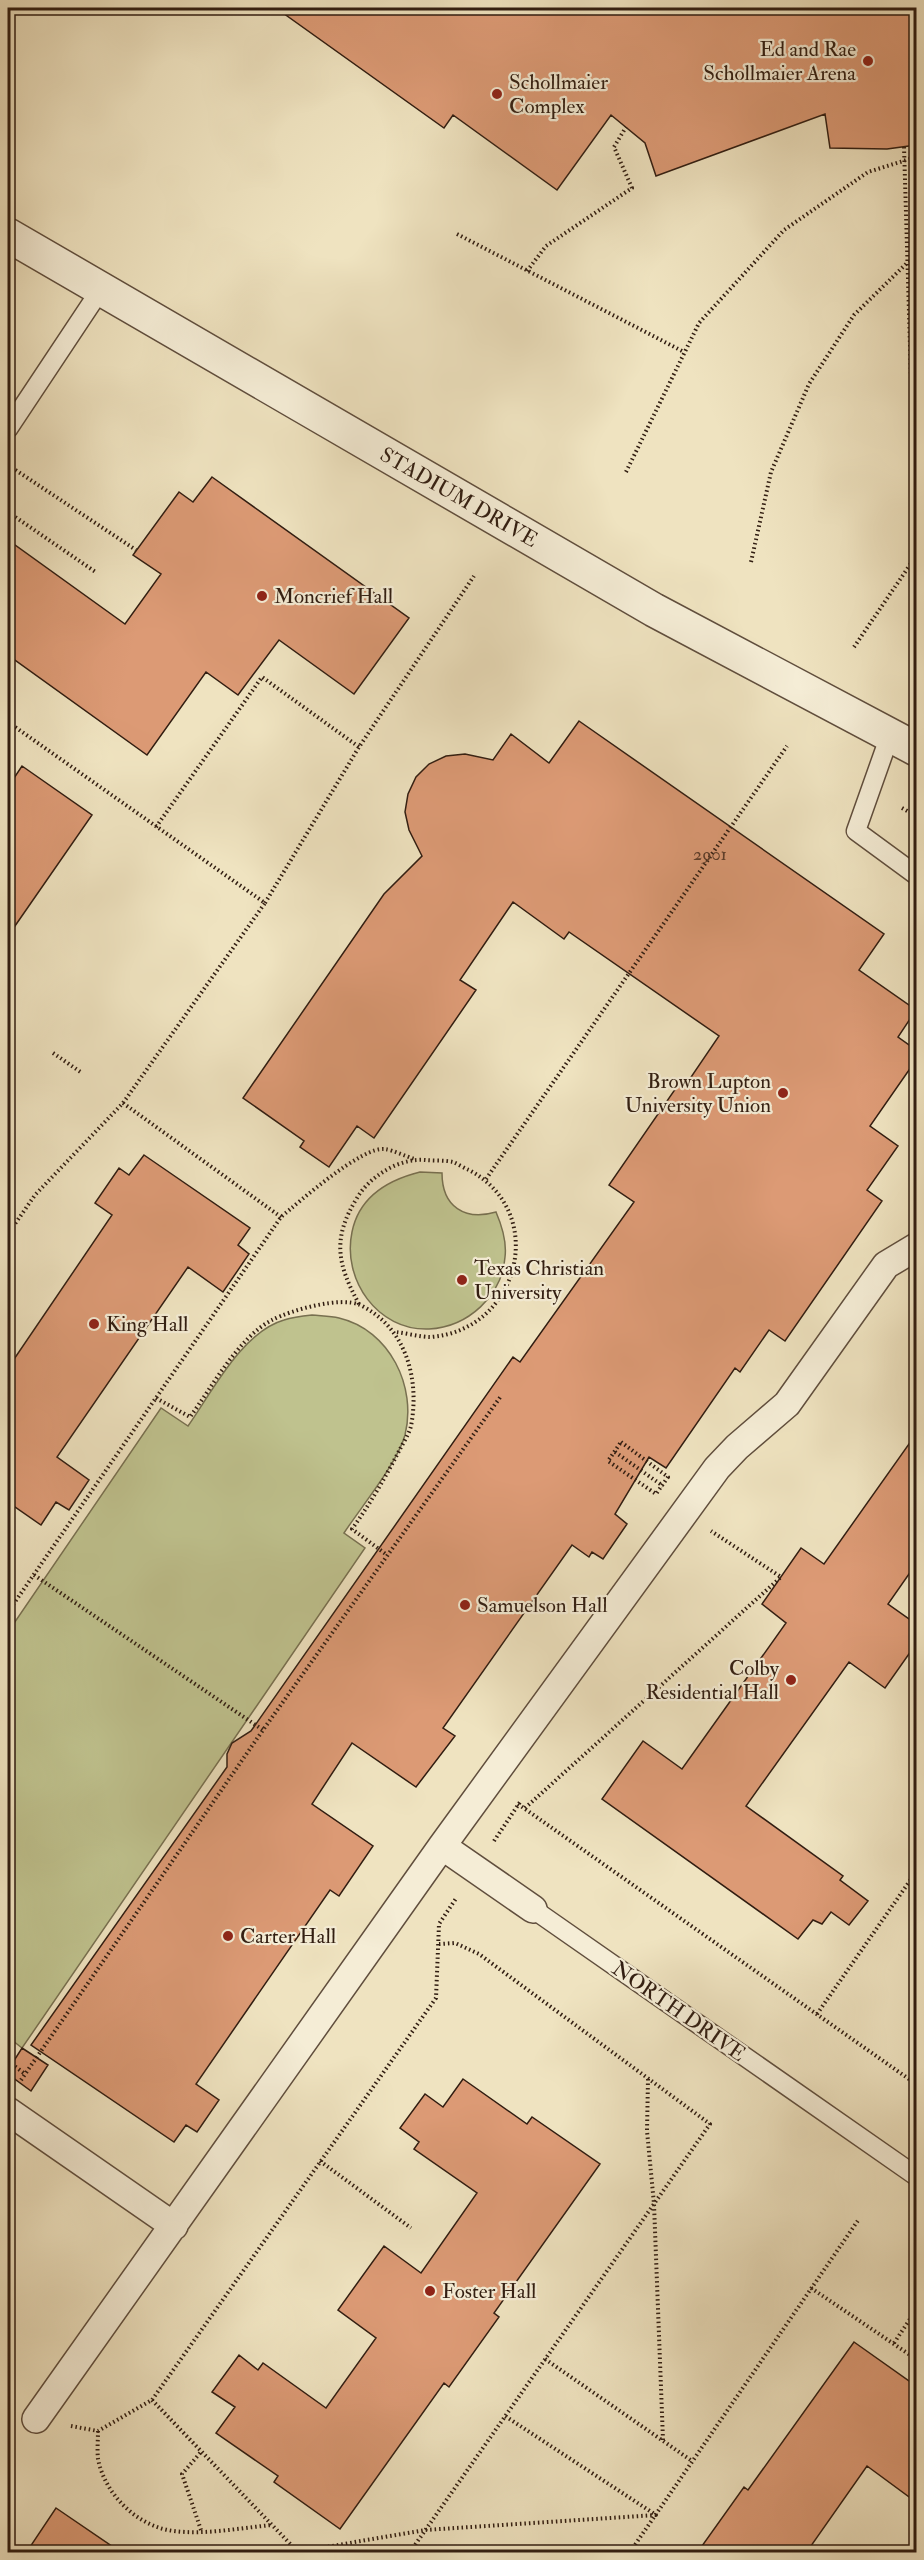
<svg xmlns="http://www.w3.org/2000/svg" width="924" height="2560" viewBox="0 0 924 2560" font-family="'IM FELL Double Pica',serif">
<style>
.green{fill:#bfc28e;stroke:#787050;stroke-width:1.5}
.building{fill:#dc9a75;stroke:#311d11;stroke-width:1.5}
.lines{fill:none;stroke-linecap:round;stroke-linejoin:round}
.service-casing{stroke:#604e3d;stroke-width:21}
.pedestrian-casing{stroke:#604e3d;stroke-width:30}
.tertiary-casing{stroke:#604e3d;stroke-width:36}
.path{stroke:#311d11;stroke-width:4;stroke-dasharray:1.5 3;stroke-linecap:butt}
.service{stroke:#f5edd6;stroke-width:18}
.pedestrian{stroke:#f5edd6;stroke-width:27}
.tertiary{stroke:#f5edd6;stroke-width:33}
.poi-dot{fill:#8f2418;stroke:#f5edd6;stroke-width:2}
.labels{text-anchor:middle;stroke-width:4.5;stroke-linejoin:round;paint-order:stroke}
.number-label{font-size:18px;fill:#5c3c2a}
.poi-label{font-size:21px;fill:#311d11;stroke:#f5edd6;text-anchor:start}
.street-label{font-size:21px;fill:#311d11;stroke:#f5edd6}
</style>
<rect width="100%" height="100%" fill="#efe3c0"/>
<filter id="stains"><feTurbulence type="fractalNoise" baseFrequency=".00333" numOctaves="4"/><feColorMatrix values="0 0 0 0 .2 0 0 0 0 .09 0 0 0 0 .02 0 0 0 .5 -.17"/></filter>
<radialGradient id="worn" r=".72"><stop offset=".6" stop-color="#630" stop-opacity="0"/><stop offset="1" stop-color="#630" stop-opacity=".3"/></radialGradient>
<path class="green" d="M 420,1172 L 442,1173 C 442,1207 465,1221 496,1212 C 502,1226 507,1241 505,1257 C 502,1296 468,1327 429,1329 C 377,1331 342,1279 352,1232 C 359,1197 388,1180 420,1172 Z
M 312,1315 C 321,1316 330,1316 339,1318 C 390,1330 417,1387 405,1435 C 397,1464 361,1507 344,1533 L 365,1548 L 22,2048 L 8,2037 L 8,1632 L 161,1408 L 188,1426 C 212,1392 242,1332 284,1320 C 293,1317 302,1316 312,1315 Z"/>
<path class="building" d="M 276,8 L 916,8 L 916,145 L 887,149 L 830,148 L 825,114 L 656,176 L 645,143 L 611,115 L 557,190 L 453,115 L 444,128 Z
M 212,477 L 409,618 L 354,694 L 279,640 L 238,695 L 206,672 L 147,755 L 8,655 L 8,540 L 125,624 L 161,574 L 133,555 L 179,492 L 193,502 Z
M 579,721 L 884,934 L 859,970 L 916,1010 L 898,1037 L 916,1050 L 916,1060 L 870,1126 L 898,1146 L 867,1190 L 882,1201 L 785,1341 L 769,1330 L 740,1372 L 735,1368 L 666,1468 L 649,1457 L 615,1514 L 627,1524 L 603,1559 L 592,1552 L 589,1557 L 572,1545 L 443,1728 L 455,1736 L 416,1787 L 352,1743 L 312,1804 L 373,1846 L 339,1896 L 330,1890 L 196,2084 L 219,2100 L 197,2132 L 186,2125 L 174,2142 L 31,2045 L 227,1767 L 227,1754 L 232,1743 L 251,1731 L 513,1357 L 520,1362 L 634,1202 L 609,1185 L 678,1085 L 683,1089 L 719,1036 L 569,932 L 564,939 L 513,902 L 460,980 L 476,990 L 374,1138 L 357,1126 L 329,1167 L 300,1147 L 304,1141 L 243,1098 L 384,894 L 422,856 L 409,830 L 405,812 L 408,794 L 416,777 L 429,764 L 446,756 L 465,754 L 493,760 L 511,734 L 549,763 Z
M 22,766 L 92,815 L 8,936 L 8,787 Z
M 144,1155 L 250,1228 L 238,1245 L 249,1254 L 223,1292 L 188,1267 L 57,1457 L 89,1480 L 69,1510 L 56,1502 L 41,1525 L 8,1502 L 8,1368 L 112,1215 L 95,1203 L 119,1168 L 129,1175 Z
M 916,1434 L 916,1564 L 888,1604 L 916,1624 L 916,1644 L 885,1688 L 849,1662 L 746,1806 L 843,1876 L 840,1880 L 868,1901 L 849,1925 L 831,1912 L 822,1924 L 813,1920 L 798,1939 L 602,1799 L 643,1741 L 682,1769 L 786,1623 L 762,1604 L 801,1548 L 824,1564 Z
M 22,2048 L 48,2065 L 31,2091 L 8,2074 L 8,2070 Z
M 463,2079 L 527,2124 L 532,2117 L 600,2164 L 494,2313 L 499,2317 L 449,2387 L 444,2383 L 340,2529 L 274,2482 L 278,2476 L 216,2433 L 235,2407 L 212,2392 L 239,2355 L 258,2370 L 263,2363 L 326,2408 L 376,2338 L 338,2310 L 384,2246 L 421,2273 L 477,2193 L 414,2149 L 419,2142 L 400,2128 L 425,2094 L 443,2107 Z
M 854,2342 L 916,2386 L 916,2502 L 867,2466 L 806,2553 L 697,2553 L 744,2487 L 748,2490 Z
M 56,2508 L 122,2553 L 26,2553 Z"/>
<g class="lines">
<g class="service-casing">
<path id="service" d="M 8,429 L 101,289
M 890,735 L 856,831 L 916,875
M 533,1909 L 916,2176"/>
</g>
<g class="pedestrian-casing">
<path id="pedestrian" d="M 442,1846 L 533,1909
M 8,2111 L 174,2226
M 36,2419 L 442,1846 L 717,1468 L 737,1447 L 787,1404 L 886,1265 L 916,1247"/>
</g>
<g class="tertiary-casing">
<path id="tertiary" d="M 8,235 L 654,610 L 916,749"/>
</g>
<path class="path" d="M 904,147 L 916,544
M 457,234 L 684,352
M 527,271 L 546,246 L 632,188 L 614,147 L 626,127
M 8,465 L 136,550
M 626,472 L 699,323 L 784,230 L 868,172 L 916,157
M 8,512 L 97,573
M 751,562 L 771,472 L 809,384 L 854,315 L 907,263 L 916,257
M 854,647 L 916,556
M 8,722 L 265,903 L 123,1103 L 35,1195 L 8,1234
M 902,808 L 916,816
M 156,827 L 262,677 L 359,747
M 265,903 L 359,747 L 474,576
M 53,1053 L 82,1073
M 123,1103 L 281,1217
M 486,1179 L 787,746
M 359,1304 C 337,1264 332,1238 357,1198 C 370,1176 399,1158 425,1160 C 434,1161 445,1160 453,1162 C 458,1164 464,1168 469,1170 C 549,1212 520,1330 431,1337 C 420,1337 406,1333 395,1332
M 156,1398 L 190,1417 C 212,1387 239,1337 272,1320 C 291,1310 341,1296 360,1305 C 406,1327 420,1379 411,1426 C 409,1434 403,1443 399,1451 C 385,1478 370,1504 352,1529 L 387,1555
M 621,1442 L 668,1477 L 656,1494 L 608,1461 Z
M 615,1452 L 663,1486
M 34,1575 L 263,1730
M 8,1612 L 281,1217 C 299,1202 362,1146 385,1149 C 393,1150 407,1157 415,1159
M 518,1804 L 916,2084
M 525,1808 L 781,1577 L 711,1531
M 494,1841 L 520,1802
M 817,2014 L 916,1872
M 8,2061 L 25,2074
M 648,2079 L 647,2131 L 654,2204 L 663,2440
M 21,2080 L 263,1730 L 501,1396
M 320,2161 L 411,2228
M 8,2178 L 12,2156
M 811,2288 L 916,2359
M 894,2343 L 916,2310
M 545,2359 L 692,2461
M 152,2400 L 298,2552
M 71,2426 L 98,2431 L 152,2400 L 436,1998 L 439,1924 L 457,1897
M 98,2431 C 98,2440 97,2450 98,2459 C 105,2495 138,2527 174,2531 C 205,2535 240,2528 272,2525
M 201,2530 L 182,2474 L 201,2452
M 297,2552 L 425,2530 L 656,2515 L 505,2416
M 410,2552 L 710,2124 L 479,1954 L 455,1943 L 439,1944
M 630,2552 L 859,2219"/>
<use href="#service" class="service"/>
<use href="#pedestrian" class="pedestrian"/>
<use href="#tertiary" class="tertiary"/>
</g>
<g class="poi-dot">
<circle cx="868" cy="61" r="6"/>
<circle cx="497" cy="94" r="6"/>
<circle cx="262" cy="596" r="6"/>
<circle cx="783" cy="1093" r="6"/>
<circle cx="462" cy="1280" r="6"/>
<circle cx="94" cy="1324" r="6"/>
<circle cx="465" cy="1605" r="6"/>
<circle cx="791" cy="1680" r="6"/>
<circle cx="228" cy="1936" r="6"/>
<circle cx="430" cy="2291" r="6"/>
</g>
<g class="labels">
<g class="number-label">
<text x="710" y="860">2901</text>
</g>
<g class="poi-label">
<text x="856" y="56" text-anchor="end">Ed and Rae<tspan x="856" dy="24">Schollmaier Arena</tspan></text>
<text x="509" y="89">Schollmaier<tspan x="509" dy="24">Complex</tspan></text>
<text x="274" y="603">Moncrief Hall</text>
<text x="771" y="1088" text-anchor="end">Brown Lupton<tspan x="771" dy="24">University Union</tspan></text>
<text x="474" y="1275">Texas Christian<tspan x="474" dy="24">University</tspan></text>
<text x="106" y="1331">King Hall</text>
<text x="477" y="1612">Samuelson Hall</text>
<text x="779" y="1675" text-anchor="end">Colby<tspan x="779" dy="24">Residential Hall</tspan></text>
<text x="240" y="1943">Carter Hall</text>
<text x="442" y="2298">Foster Hall</text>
</g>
<g class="street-label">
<text transform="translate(459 497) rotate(30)" y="7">STADIUM DRIVE</text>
<text transform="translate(679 2011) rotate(35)" y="7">NORTH DRIVE</text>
</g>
</g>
<rect width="924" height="2560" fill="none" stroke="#efe3c0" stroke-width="30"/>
<rect x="9" y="9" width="906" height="2542" fill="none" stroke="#311d11" stroke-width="3"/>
<rect x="15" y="15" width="894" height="2530" fill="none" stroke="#311d11" stroke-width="1.5"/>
<rect width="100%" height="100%" filter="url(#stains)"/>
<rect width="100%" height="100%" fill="url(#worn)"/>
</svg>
